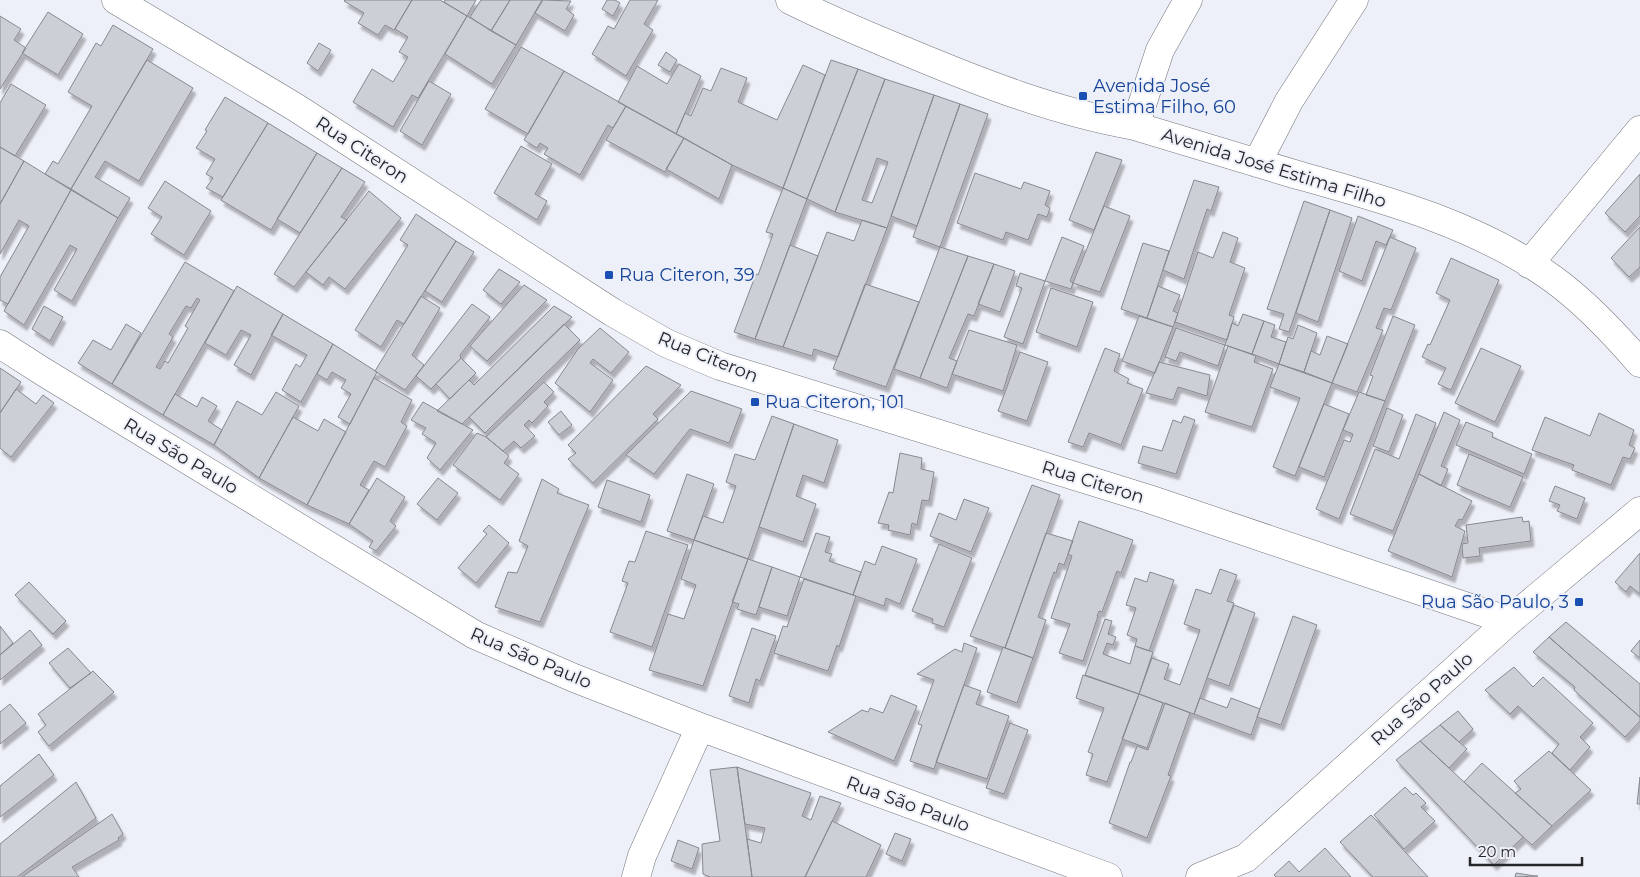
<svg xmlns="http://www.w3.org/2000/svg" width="1640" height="877" viewBox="0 0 1640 877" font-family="Montserrat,sans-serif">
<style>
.building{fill:#cdcfd7;stroke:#878990;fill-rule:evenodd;filter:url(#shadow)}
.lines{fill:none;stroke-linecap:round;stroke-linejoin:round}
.minor-casing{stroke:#73757c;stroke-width:29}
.minor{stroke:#fff;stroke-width:28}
.transit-dot{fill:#1a4fb4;stroke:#edf0f8;stroke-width:2}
.labels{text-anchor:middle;stroke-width:4;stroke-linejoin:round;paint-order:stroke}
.transit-label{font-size:18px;fill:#164399;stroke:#edf0f8;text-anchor:start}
.street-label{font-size:18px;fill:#242528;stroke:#edf0f8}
</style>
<defs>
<filter id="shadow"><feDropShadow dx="3" dy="5.5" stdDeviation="1" flood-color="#0004"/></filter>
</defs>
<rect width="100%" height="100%" fill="#edf0f8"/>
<path class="building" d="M 345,0 L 412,0 L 394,30 L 385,25 L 378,35 L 358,23 L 364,13 L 344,1 Z
M 412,0 L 440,0 L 467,16 L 418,98 L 412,95 L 393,127 L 353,102 L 372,69 L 393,82 L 408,57 L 399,52 L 408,37 L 395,29 Z
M 445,0 L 476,0 L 467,16 L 444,2 Z
M 481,0 L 510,0 L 491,31 L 470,17 Z
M 510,0 L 542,0 L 516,45 L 491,31 Z
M 543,0 L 571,1 L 566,9 L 574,15 L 565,31 L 535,13 Z
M 607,0 L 615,0 L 620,3 L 613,16 L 602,9 Z
M 630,0 L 658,0 L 644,24 L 653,30 L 626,76 L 592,54 L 608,26 L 614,29 Z
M 48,12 L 83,34 L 58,75 L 22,53 Z
M 0,16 L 21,29 L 14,40 L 26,48 L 0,89 Z
M 467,16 L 516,45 L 492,84 L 445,54 Z
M 113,25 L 153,49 L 71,189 L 45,174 L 53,161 L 58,164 L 92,106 L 68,92 L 96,43 L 101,46 Z
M 319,43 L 331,50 L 318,71 L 307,63 Z
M 521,47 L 564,71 L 528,134 L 485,109 Z
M 666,52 L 677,60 L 670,72 L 658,65 Z
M 147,60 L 193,88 L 139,181 L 105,161 L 95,177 L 130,198 L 118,218 L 71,189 Z
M 831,60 L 858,69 L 807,199 L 783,188 Z
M 679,64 L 701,76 L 676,134 L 618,102 L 637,66 L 667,84 Z
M 803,65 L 825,75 L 783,188 L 732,165 L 676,134 L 685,113 L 691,116 L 703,88 L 711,91 L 721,68 L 747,78 L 738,102 L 777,120 Z
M 858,69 L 885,79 L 835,212 L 807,199 Z
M 564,71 L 626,106 L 613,128 L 608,125 L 580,175 L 544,154 L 548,148 L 540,143 L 537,148 L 524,140 Z
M 885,79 L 934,95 L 887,228 L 835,212 ZM 877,158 L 888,162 L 872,203 L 862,200 Z
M 429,81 L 451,94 L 422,145 L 400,131 Z
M 11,84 L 46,105 L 15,156 L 0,147 L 0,103 Z
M 934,95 L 960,104 L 917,226 L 891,216 Z
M 225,97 L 268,123 L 223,197 L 206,188 L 213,178 L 206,174 L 215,159 L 196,148 L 207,131 L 205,130 Z
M 960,104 L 988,114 L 940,247 L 913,237 Z
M 626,106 L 684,138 L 665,172 L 606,140 Z
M 268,123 L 317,153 L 271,230 L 221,200 Z
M 684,138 L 732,165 L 719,199 L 666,169 Z
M 521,146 L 552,164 L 535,194 L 547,201 L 537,220 L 494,193 Z
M 0,147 L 24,161 L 0,204 Z
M 1096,152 L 1122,160 L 1094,230 L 1069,220 Z
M 317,153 L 342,168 L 300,233 L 277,219 Z
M 24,161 L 71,190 L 8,304 L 0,300 L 0,277 L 29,226 L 19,220 L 0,254 L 0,204 Z
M 342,168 L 365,182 L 341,217 L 347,220 L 294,287 L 274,274 Z
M 975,173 L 1021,189 L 1024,182 L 1050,191 L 1045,205 L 1050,208 L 1047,217 L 1038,214 L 1028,240 L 1006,232 L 1003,240 L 957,223 Z
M 1640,174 L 1640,216 L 1625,232 L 1605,213 Z
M 1194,180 L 1219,187 L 1211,211 L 1207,209 L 1184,279 L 1163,270 Z
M 165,181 L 211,211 L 184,255 L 151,234 L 162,217 L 148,208 Z
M 783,188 L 807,199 L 755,339 L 734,332 L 756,274 L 758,275 L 773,234 L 766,232 Z
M 71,190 L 118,218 L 72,301 L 54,290 L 77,249 L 70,245 L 24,325 L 4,311 Z
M 369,191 L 401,218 L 345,289 L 329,277 L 323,285 L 306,272 Z
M 1304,201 L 1330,210 L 1289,332 L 1279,329 L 1284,314 L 1267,309 Z
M 1104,206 L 1130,216 L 1100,292 L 1073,283 Z
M 1330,210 L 1352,218 L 1318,322 L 1296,313 Z
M 416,214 L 456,241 L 404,324 L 397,320 L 381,347 L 355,330 L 408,245 L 400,240 Z
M 1358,216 L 1393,230 L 1386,245 L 1376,241 L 1362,281 L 1339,271 Z
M 862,220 L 887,228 L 838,357 L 814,349 L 812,356 L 783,347 L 827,232 L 854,241 Z
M 1640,227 L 1640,267 L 1629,277 L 1611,258 Z
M 1223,232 L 1238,238 L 1230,262 L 1245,268 L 1229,315 L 1234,317 L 1227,340 L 1175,322 L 1198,252 L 1213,258 Z
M 1062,237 L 1084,246 L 1070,281 L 1073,283 L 1071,289 L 1045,281 Z
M 1390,237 L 1416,248 L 1391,310 L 1384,308 L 1376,328 L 1383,330 L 1357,392 L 1332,383 Z
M 456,241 L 474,252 L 442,302 L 425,291 Z
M 1143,243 L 1169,251 L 1147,318 L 1121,309 Z
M 790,245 L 818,256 L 783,347 L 755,339 Z
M 940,247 L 968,256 L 920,378 L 894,369 Z
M 968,256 L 994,264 L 974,316 L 968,314 L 949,358 L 957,361 L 947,388 L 920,378 Z
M 1451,258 L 1499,280 L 1451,390 L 1438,384 L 1446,368 L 1422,357 L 1428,344 L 1430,345 L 1450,300 L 1436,293 Z
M 185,262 L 234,291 L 163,415 L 112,384 ZM 197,298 L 200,300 L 185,326 L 188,328 L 168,363 L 165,361 L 160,369 L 156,367 L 173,337 L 169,334 L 186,306 L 191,308 Z
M 994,264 L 1015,271 L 1000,312 L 978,304 Z
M 499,269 L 520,282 L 501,304 L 483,290 Z
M 1020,273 L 1045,281 L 1023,344 L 1004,337 L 1022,288 L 1016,286 Z
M 865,284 L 919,302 L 886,387 L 833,369 Z
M 524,285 L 547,300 L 487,361 L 470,346 Z
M 237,286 L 283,314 L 251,375 L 234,365 L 251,335 L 241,330 L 226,355 L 205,343 Z
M 1158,286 L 1180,295 L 1173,311 L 1178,313 L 1173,327 L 1147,318 Z
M 1051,288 L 1093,302 L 1077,347 L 1036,332 Z
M 421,296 L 440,308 L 412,355 L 424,365 L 405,390 L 375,371 Z
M 472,304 L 490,317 L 460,355 L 461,358 L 431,389 L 416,376 Z
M 44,306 L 63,317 L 50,341 L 32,329 Z
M 554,306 L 572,317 L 462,424 L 437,411 L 469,380 L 474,385 Z
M 283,314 L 333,344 L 301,402 L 282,390 L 296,364 L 300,367 L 307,355 L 271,335 Z
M 1243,314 L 1264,321 L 1252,354 L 1225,345 L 1232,323 L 1238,326 Z
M 1139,316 L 1173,327 L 1155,373 L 1122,361 Z
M 1393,316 L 1415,325 L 1385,401 L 1366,395 L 1373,376 L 1370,375 Z
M 1264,321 L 1275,325 L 1271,337 L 1286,342 L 1279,364 L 1252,354 Z
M 126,324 L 141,333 L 112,384 L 78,363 L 93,340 L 111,350 Z
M 564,324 L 580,340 L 485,433 L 469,417 Z
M 1298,325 L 1317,333 L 1304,372 L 1279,364 L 1288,337 L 1293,339 Z
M 600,328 L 629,352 L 611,373 L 593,359 L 590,363 L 613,380 L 590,412 L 555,383 L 578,349 Z
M 1176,328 L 1225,345 L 1218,366 L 1180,352 L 1176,361 L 1165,357 Z
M 969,330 L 1017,345 L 1003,391 L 952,374 Z
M 1327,336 L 1348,344 L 1332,383 L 1304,372 L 1311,351 L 1320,355 Z
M 333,344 L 377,372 L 350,424 L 338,417 L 351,394 L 341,388 L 346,380 L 332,372 L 327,380 L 317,374 Z
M 1228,346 L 1256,356 L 1254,362 L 1273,369 L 1252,427 L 1205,412 Z
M 1105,348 L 1120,354 L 1114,371 L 1129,379 L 1127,383 L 1143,389 L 1121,445 L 1089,433 L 1083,447 L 1068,442 Z
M 1481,348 L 1521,366 L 1495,422 L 1455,403 Z
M 1020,352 L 1048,362 L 1027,421 L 998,411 Z
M 461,358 L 476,373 L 450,399 L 436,384 Z
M 1159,362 L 1210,375 L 1207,396 L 1178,387 L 1173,400 L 1146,393 Z
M 1279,364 L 1332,383 L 1295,476 L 1273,467 L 1300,398 L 1270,387 Z
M 646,366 L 681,385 L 653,414 L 658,419 L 593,483 L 568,459 L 576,453 L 568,445 Z
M 0,368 L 21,382 L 0,413 Z
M 374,378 L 412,400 L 401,422 L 407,426 L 385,467 L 374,461 L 360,485 L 369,490 L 349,524 L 307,505 Z
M 544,382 L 554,392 L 544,402 L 548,406 L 532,423 L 529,420 L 524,425 L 535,436 L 521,448 L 514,441 L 503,451 L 486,437 Z
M 16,389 L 36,404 L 43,395 L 54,403 L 11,457 L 0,448 L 0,413 Z
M 691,391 L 742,409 L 729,443 L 690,429 L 654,474 L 626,455 Z
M 276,392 L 299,406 L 259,478 L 214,445 L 237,401 L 262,415 Z
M 1359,392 L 1385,401 L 1339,519 L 1316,509 L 1344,440 L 1350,442 L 1353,434 L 1343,430 Z
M 175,394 L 197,407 L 202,397 L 217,406 L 208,421 L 222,430 L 214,445 L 163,415 Z
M 423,402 L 473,430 L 440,470 L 427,458 L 436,443 L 422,434 L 426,428 L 411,420 Z
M 1324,404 L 1349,414 L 1324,477 L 1299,467 Z
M 1387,408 L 1403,415 L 1389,452 L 1373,446 Z
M 561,411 L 572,425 L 559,435 L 548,422 Z
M 1444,412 L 1460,420 L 1441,466 L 1448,469 L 1441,486 L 1419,474 Z
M 1599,413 L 1634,430 L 1629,445 L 1635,448 L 1630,459 L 1623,457 L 1611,485 L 1572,470 L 1574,465 L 1532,450 L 1545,417 L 1590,436 Z
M 1416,414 L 1436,423 L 1393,531 L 1350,514 L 1375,449 L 1399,459 Z
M 772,416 L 794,424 L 748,559 L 694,540 L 703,516 L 723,523 L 736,486 L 726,482 L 735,454 L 755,460 Z
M 1184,416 L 1195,420 L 1176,474 L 1138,463 L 1143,446 L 1162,451 L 1173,420 L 1181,423 Z
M 293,417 L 318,431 L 324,419 L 346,432 L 307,505 L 259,478 Z
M 1466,422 L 1493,433 L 1492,437 L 1532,454 L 1524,474 L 1456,445 Z
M 794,424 L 838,440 L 824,483 L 803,475 L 796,496 L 816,504 L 803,542 L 759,527 Z
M 477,433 L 486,437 L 509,456 L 504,463 L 519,474 L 500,500 L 453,465 Z
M 900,453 L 922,458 L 921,469 L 934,472 L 929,501 L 922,500 L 917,525 L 912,523 L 910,535 L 888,530 L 889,525 L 878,523 L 889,492 L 893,493 Z
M 1469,454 L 1523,477 L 1510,507 L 1457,485 Z
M 687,474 L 714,484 L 694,540 L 667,531 Z
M 1419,474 L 1472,501 L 1462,520 L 1459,519 L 1455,526 L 1465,531 L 1452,577 L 1388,551 Z
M 377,478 L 405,497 L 390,521 L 396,526 L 376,551 L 369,547 L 373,541 L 349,524 Z
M 438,478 L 458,493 L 437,520 L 417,504 Z
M 542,479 L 559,489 L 557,493 L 589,505 L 540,622 L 495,607 L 508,572 L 517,573 L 528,546 L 519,541 Z
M 607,480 L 650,495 L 641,522 L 598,507 Z
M 1032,485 L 1060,495 L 1005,648 L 970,636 Z
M 1555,486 L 1585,498 L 1577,519 L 1557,511 L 1560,505 L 1549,501 Z
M 964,499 L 989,508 L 971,552 L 930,536 L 939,513 L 956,520 Z
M 1522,517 L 1523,522 L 1529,521 L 1531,541 L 1479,548 L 1480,556 L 1463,558 L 1462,544 L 1468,543 L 1466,525 Z
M 1079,521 L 1133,540 L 1121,573 L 1117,571 L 1102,612 L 1099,611 L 1097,616 L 1098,616 L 1083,661 L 1059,653 L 1070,624 L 1051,618 L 1072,556 L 1068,554 Z
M 489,525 L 509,543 L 476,583 L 458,568 L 487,534 L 483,531 Z
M 646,531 L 688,545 L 652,647 L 610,632 L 628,583 L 622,581 L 629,561 L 635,562 Z
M 816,533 L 830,537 L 825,552 L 832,554 L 829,561 L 861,572 L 853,595 L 800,577 Z
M 1046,533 L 1073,541 L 1064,565 L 1059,563 L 1056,573 L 1054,572 L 1038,617 L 1046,620 L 1033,658 L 1005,648 Z
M 694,540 L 748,559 L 703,686 L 649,670 L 668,614 L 684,619 L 696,585 L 681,579 Z
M 939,544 L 972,558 L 944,627 L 932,623 L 933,619 L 912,611 Z
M 882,546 L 917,559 L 900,604 L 886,598 L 884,606 L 853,595 L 865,561 L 875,565 Z
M 1640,553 L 1640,594 L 1630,586 L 1626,592 L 1615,582 Z
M 748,559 L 772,567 L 756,615 L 737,609 L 739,604 L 732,602 Z
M 772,567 L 800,577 L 787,616 L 759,607 Z
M 1220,569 L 1237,575 L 1227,601 L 1234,603 L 1194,714 L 1139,694 L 1152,658 L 1169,664 L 1164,679 L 1180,685 L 1200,630 L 1184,624 L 1196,589 L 1211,594 Z
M 1150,572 L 1174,580 L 1149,651 L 1135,646 L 1137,639 L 1127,635 L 1136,608 L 1126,605 L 1135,578 L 1147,582 Z
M 804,579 L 856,596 L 839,647 L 837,645 L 828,671 L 774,653 L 783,626 L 787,627 Z
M 29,582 L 66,621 L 53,634 L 15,595 Z
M 1234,605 L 1255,613 L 1229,686 L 1207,678 Z
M 1293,616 L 1317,625 L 1281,725 L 1257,717 Z
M 1105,619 L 1112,621 L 1108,634 L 1116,637 L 1113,645 L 1107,643 L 1103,654 L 1130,664 L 1135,646 L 1153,652 L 1139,694 L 1085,675 Z
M 1566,622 L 1640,684 L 1640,717 L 1549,637 Z
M 0,626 L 13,643 L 0,655 Z
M 752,628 L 776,636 L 760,681 L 756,679 L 749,703 L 729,696 Z
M 30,630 L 42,645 L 0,680 L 0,655 Z
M 1549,637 L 1640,717 L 1640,721 L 1625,737 L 1574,690 L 1575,687 L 1533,652 Z
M 1640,640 L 1640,658 L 1631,651 Z
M 964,643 L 977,648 L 934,769 L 910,761 L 922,725 L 918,724 L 934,680 L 917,674 L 955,649 L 962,652 Z
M 1003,647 L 1033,658 L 1017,703 L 987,692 Z
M 68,648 L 91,673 L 70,688 L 49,663 Z
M 1514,667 L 1533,687 L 1543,677 L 1593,723 L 1580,737 L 1590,747 L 1570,770 L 1552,753 L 1559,744 L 1518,706 L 1510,714 L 1485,690 Z
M 93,671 L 114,692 L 49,746 L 38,732 L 46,725 L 38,714 Z
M 1083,675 L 1139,694 L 1107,782 L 1086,775 L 1093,754 L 1088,752 L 1104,708 L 1076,698 Z
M 964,685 L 981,691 L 976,704 L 1009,716 L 987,779 L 936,762 Z
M 1139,694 L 1163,703 L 1147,748 L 1122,739 Z
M 891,695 L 917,706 L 894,761 L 828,732 L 862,710 L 868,712 L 870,708 L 883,713 Z
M 1200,698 L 1227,708 L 1231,698 L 1260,709 L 1251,735 L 1194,714 Z
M 1165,703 L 1190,713 L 1168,775 L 1171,776 L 1147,838 L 1109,823 L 1130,762 L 1131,762 L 1137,746 L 1148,750 Z
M 10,704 L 26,723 L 0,744 L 0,712 Z
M 1458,711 L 1473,729 L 1459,742 L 1440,725 Z
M 1010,723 L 1028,730 L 1004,794 L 986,788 Z
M 1440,725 L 1467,749 L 1449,768 L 1420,741 Z
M 1420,741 L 1523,837 L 1494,865 L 1396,760 Z
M 1549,751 L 1591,790 L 1552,826 L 1515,793 L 1521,789 L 1514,781 Z
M 39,754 L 54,775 L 0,817 L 0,786 Z
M 1482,763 L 1552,826 L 1532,845 L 1464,782 Z
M 737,767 L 811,793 L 802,816 L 811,820 L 820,796 L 841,803 L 805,877 L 752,877 L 747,839 L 761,843 L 765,828 L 745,824 Z
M 737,767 L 752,877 L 710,877 L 703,874 L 702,844 L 720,841 L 710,770 Z
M 1640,777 L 1640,804 L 1637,804 Z
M 76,782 L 96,818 L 17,877 L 0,877 L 0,844 Z
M 1405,787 L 1413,795 L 1416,793 L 1426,803 L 1421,807 L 1435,821 L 1404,849 L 1374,815 Z
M 112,814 L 123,834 L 118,838 L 119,840 L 72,867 L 79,877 L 22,877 Z
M 1371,815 L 1376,820 L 1428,877 L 1373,877 L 1340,842 Z
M 832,821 L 881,845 L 866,877 L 805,877 Z
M 895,833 L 911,839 L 902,861 L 886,854 Z
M 678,840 L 699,848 L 692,869 L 671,861 Z
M 1325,848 L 1351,877 L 1276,877 L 1274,875 L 1289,861 L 1299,872 Z
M 1516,873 L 1535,876 L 1538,876 L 1515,877 Z"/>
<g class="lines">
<g class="minor-casing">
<path id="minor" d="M 116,0 L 295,107 L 612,312 L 666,343 L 720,366 L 1149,499 L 1509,621
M 790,0 C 828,19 866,35 905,51 C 979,82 1055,112 1135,126 C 1188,142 1241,158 1294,174 C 1383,199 1477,224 1553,279 C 1585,302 1614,333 1640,363
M 1135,126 L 1160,50 L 1188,0
M 1257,163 L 1289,101 L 1354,0
M 1529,264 L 1640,130
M 0,344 L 42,371 L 475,635 L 574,678 L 700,727 L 1108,877
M 636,877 L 642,856 L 700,727
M 1200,877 L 1246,858 L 1509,621 L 1640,511"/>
</g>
<use href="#minor" class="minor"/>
</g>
<g class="transit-dot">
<rect x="1078" y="91" width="10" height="10" rx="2.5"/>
<rect x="604" y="270" width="10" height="10" rx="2.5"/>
<rect x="750" y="397" width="10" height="10" rx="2.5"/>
<rect x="1574" y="597" width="10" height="10" rx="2.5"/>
</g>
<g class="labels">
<g class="transit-label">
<text x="1093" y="92">Avenida José<tspan x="1093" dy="21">Estima Filho, 60</tspan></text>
<text x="619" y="281">Rua Citeron, 39</text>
<text x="765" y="408">Rua Citeron, 101</text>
<text x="1569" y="608" text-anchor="end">Rua São Paulo, 3</text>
</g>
<g class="street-label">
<text transform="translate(362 150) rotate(33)" y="6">Rua Citeron</text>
<text transform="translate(1274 168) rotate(17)" y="6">Avenida José Estima Filho</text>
<text transform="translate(708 357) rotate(22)" y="6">Rua Citeron</text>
<text transform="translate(181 456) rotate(31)" y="6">Rua São Paulo</text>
<text transform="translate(1093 482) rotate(17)" y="6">Rua Citeron</text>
<text transform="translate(531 658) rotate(23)" y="6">Rua São Paulo</text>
<text transform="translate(1422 699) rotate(-42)" y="6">Rua São Paulo</text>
<text transform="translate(908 804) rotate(20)" y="6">Rua São Paulo</text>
</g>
</g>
<path d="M1470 857v8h112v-8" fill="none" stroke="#242528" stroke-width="2.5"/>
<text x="1478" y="857" font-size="15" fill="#242528" stroke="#edf0f8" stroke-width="4" paint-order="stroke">20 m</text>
</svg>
